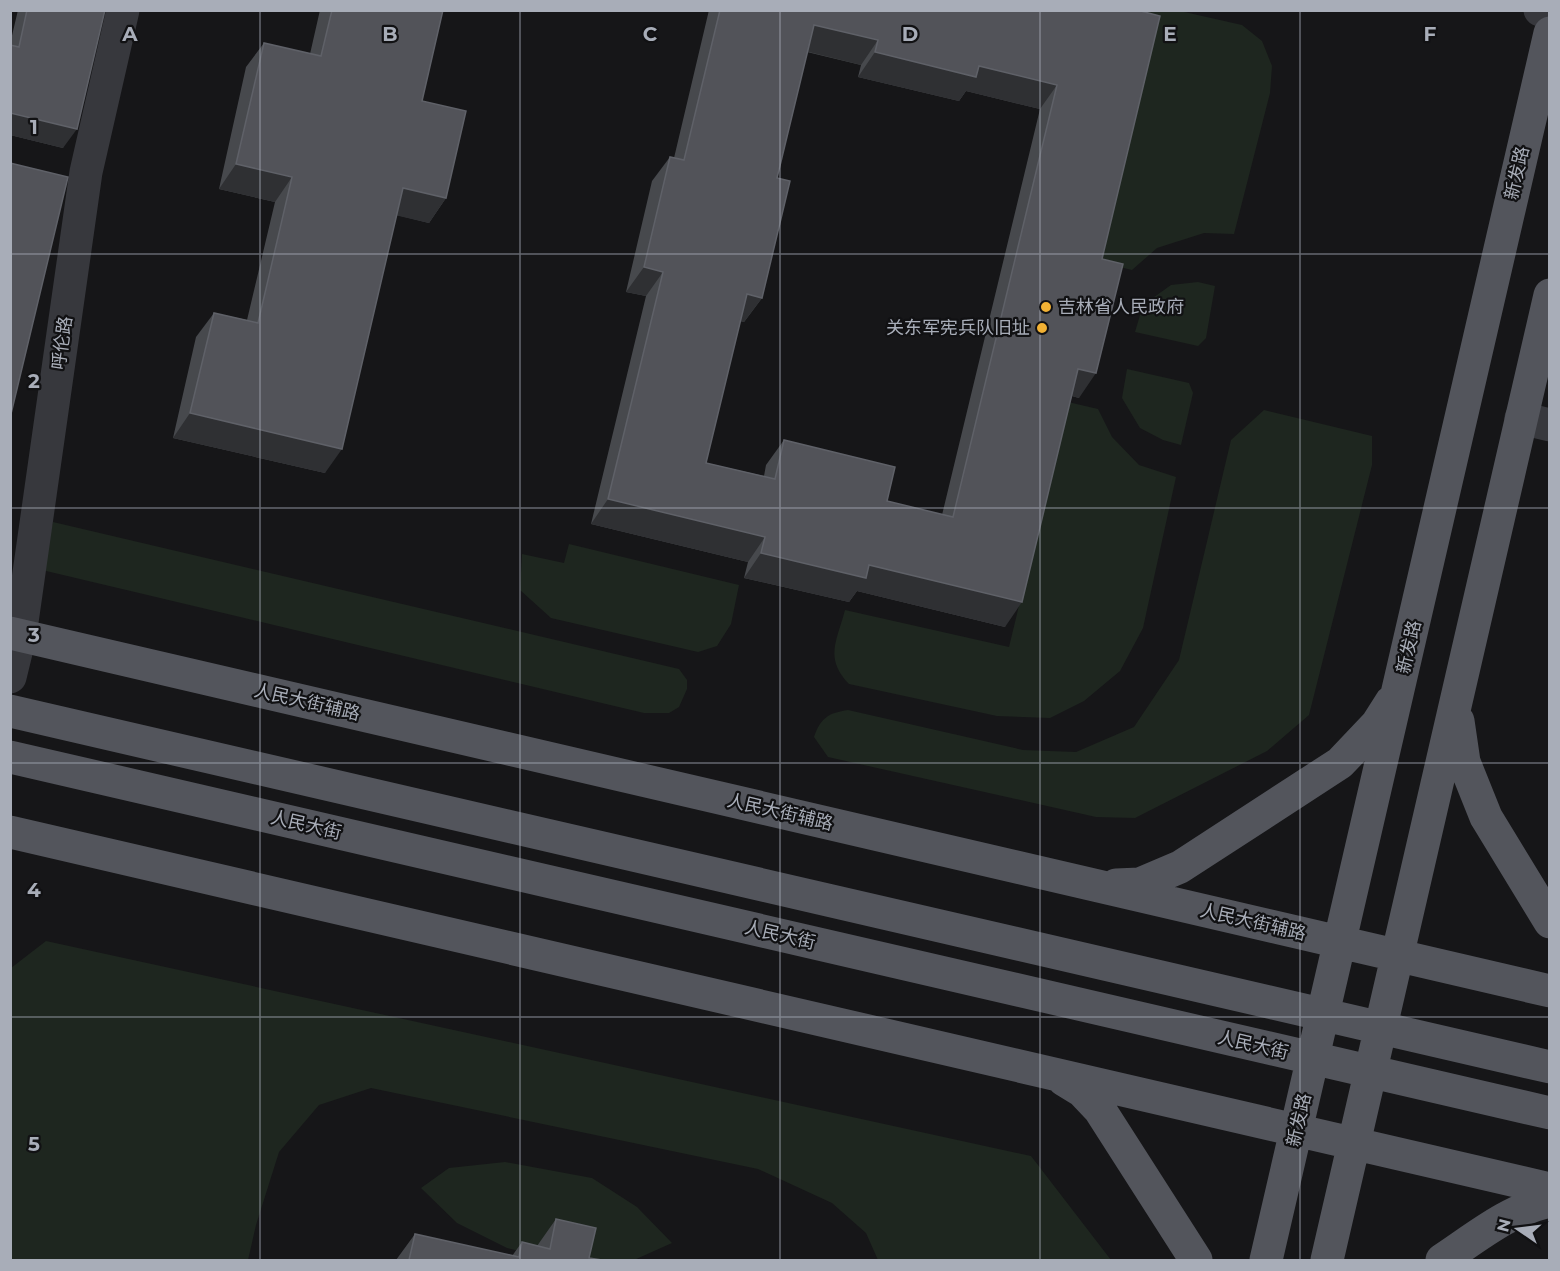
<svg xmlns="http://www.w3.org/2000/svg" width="1560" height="1271" viewBox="0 0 1560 1271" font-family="Montserrat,'Noto Sans SC',sans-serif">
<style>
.green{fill:#1e261f}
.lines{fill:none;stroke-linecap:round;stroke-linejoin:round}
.minor{stroke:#37383d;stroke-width:33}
.major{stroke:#53555c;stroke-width:33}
.wall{fill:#47494d;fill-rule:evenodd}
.shaded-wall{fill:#2f3033}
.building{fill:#525359;stroke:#5f6168;stroke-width:1.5;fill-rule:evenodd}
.grid{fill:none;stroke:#a8adb8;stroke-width:1.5;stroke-opacity:0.55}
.poi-dot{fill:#f2b134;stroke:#111113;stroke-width:2}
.labels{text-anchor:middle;stroke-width:4.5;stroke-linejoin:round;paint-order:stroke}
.street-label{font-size:18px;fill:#a8adb8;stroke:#111113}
.poi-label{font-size:18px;fill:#a8adb8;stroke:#111113;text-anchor:start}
.grid-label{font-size:20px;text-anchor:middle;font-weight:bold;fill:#a8adb8;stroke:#111113;stroke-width:4.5;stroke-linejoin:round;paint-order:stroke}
</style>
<rect width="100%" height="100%" fill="#161618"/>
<path class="green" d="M 1043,11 L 1180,11 L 1242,25 L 1262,41 L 1272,66 L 1270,93 L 1234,234 L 1204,233 L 1157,248 L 1132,270 L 1099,262 Z
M 1198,282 L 1215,286 L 1206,338 L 1198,346 L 1135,332 L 1143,305 L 1171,285 Z
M 1127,369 L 1189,383 L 1193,393 L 1181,445 L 1163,440 L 1140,428 L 1122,398 Z
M 1068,402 L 1098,409 L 1112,437 L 1139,465 L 1176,477 L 1143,628 L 1120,671 L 1084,701 L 1050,718 L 997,716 L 849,684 C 824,658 837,641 845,610 L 1009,647 Z
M 1264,410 L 1372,436 L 1372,465 L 1309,715 L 1267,751 L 1135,818 L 1096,817 L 828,757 L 814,737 C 821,717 829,713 848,710 L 1023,750 L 1076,752 L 1134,727 L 1179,660 L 1231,440 Z
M 53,522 L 679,669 L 687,680 L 687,689 L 679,707 L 669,713 L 644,713 L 42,570 Z
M 569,544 L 739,585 L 731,624 L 717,646 L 698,652 L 551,618 L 520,590 L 522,554 L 564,563 Z
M 46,941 L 1031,1156 L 1111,1260 L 878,1260 L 866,1233 L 832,1203 L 758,1169 L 371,1088 L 319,1105 L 279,1152 L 256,1225 L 248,1260 L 11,1260 L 11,968 Z
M 505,1162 L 592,1178 L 637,1207 L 672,1243 L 634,1260 L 556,1260 L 507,1248 L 457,1223 L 421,1188 L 449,1168 Z"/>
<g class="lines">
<path class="minor" d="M 1540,10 L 1550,13
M 1521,418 L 1550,425
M 10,677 L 20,636 L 86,172 L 123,10"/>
<path class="major" d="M 10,633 L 1550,991
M 10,711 L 1550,1067
M 1458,721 L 1464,762 L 1486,817 L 1550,922
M 10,757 L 1550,1113
M 10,832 L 1550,1189
M 1116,885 L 1140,884 L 1180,867 L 1340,763 L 1377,724 L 1391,702
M 1064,1080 L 1082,1091 L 1100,1110 L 1196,1260
M 1266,1260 L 1550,33
M 1327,1260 L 1550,295
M 1442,1260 C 1474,1239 1510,1209 1550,1201"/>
</g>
<path class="wall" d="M 18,10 L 105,10 L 63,148 L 10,135 L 10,44 Z
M 320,10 L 443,10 L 422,101 L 446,198 L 429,223 L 397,215 L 325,473 L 173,438 L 196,337 L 214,313 L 247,320 L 275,202 L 219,189 L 246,67 L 264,43 L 310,54 Z
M 709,10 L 1137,10 L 1102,259 L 1079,398 L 1072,396 L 1005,627 L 857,591 L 849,602 L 744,578 L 748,562 L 591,524 L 646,296 L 626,292 L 652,181 L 670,157 L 674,158 ZM 807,52 L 861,65 L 858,77 L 959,101 L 966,91 L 1040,109 L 942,515 L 887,501 L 784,440 L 766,465 L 764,476 L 706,463 L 740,321 L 744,322 L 762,298 L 777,178 Z
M 556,1219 L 589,1258 L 602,1260 L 396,1260 L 415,1234 L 512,1256 L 522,1242 L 537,1246 Z"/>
<path class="shaded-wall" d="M 814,25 L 878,40 L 861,65 L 797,49 Z
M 875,52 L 979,66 L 1057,85 L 1040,109 L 966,91 L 959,101 L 858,77 Z
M 10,113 L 77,129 L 63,148 L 10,135 Z
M 236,164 L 292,177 L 275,202 L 219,189 Z
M 403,188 L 446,198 L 429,223 L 386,213 Z
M 644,267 L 663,272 L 646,296 L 626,292 Z
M 747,294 L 762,298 L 744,322 L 730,319 Z
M 1078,369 L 1096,373 L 1079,398 L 1061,393 Z
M 190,413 L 342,449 L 325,473 L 173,438 Z
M 608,499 L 765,537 L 748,562 L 591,524 Z
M 761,553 L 869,565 L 1022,602 L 1005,627 L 857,591 L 849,602 L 744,578 Z"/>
<path class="building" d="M 27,10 L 105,10 L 77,129 L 10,113 L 10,45 L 19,47 Z
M 332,10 L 443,10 L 422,101 L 466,111 L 446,198 L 403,188 L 342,449 L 190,413 L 214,313 L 258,323 L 292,177 L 236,164 L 264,43 L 321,56 Z
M 720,10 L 1137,10 L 1160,16 L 1102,259 L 1123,264 L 1096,373 L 1078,369 L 1022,602 L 869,565 L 866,578 L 761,553 L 765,537 L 608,499 L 663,272 L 644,267 L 670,157 L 684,160 ZM 814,25 L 878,40 L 875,52 L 976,77 L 979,66 L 1057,85 L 953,517 L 887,501 L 895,467 L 784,440 L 775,479 L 706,463 L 747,294 L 762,298 L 790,181 L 777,178 Z
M 10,163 L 68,177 L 10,418 Z
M 556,1219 L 596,1228 L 589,1258 L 602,1260 L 409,1260 L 415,1234 L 519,1257 L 522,1242 L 550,1249 Z"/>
<path class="grid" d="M 260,10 L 260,1260M 520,10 L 520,1260M 780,10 L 780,1260M 1040,10 L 1040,1260M 1300,10 L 1300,1260M 10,254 L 1550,254M 10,508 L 1550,508M 10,763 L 1550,763M 10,1017 L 1550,1017"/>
<g class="poi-dot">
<circle cx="1046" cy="307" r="6"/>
<circle cx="1042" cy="328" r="6"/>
</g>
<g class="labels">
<g class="street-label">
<text transform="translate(1517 173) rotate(-77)" y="6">新发路</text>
<text transform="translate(62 343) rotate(-82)" y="6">呼伦路</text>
<text transform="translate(1409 647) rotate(-77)" y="6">新发路</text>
<text transform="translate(307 702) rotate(13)" y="6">人民大街辅路</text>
<text transform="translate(780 812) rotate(13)" y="6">人民大街辅路</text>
<text transform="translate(306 825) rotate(13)" y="6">人民大街</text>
<text transform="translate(1253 922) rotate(13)" y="6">人民大街辅路</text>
<text transform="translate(780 935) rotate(13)" y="6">人民大街</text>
<text transform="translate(1253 1045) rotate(13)" y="6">人民大街</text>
<text transform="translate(1299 1120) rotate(-77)" y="6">新发路</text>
</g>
<g class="poi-label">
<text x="1058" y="313">吉林省人民政府</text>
<text x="1030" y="334" text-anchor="end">关东军宪兵队旧址</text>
</g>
</g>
<g class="grid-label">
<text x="130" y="41">A</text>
<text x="390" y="41">B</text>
<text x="650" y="41">C</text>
<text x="910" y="41">D</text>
<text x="1170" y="41">E</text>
<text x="1430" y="41">F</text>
<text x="34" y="134">1</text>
<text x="34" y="388">2</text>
<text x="34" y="642">3</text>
<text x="34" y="897">4</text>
<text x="34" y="1151">5</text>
</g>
<rect width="1560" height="1271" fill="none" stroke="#a8adb8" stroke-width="24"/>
<g transform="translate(1518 1229) rotate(284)" stroke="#111113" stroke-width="4.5" paint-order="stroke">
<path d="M0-4.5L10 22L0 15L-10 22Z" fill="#a8adb8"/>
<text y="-9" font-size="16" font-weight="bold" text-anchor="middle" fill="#a8adb8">N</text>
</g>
</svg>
